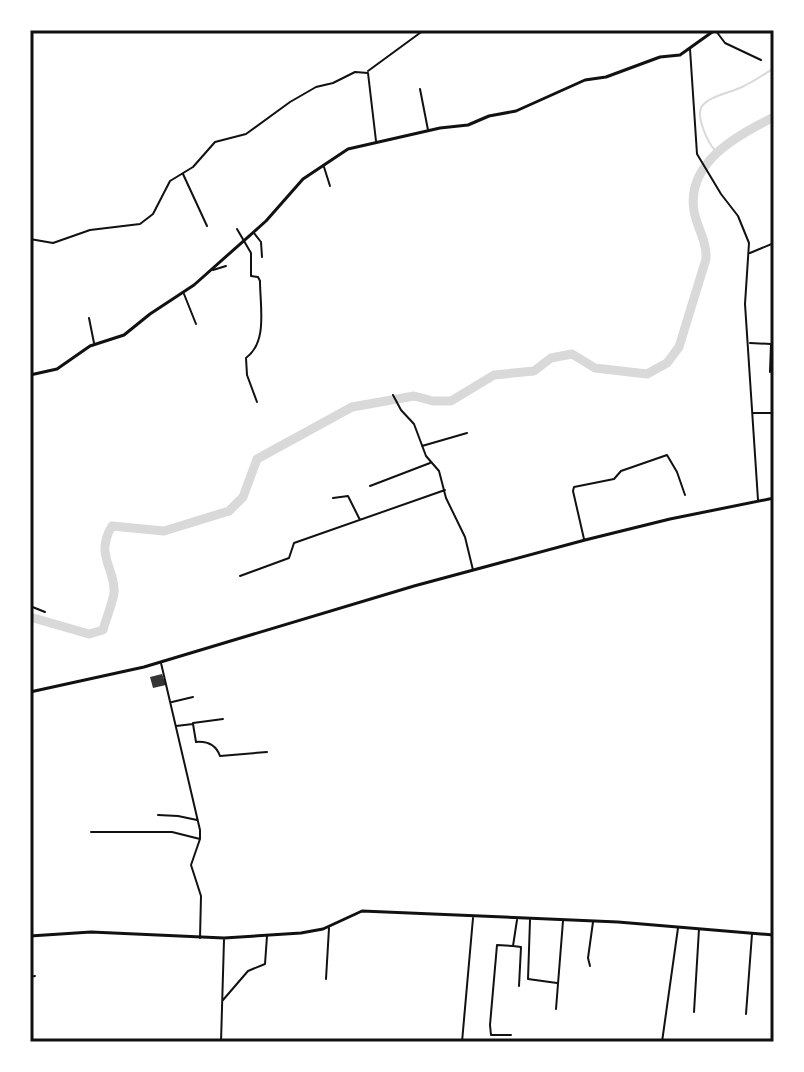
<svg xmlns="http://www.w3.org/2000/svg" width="804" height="1072" viewBox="0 0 804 1072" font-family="'Playfair Display',serif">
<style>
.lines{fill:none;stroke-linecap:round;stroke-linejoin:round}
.stream{stroke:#d9d9d9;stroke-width:2}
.river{stroke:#d9d9d9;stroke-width:9}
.building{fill:#353535}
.minor{stroke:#111;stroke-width:2}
.tertiary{stroke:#111;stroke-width:3}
.secondary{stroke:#111;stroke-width:3}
.neatline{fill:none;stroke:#111;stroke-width:3}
</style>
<rect width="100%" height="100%" fill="#fff"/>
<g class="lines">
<path class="stream" d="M 716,151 C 708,144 695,115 702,106 C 711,95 730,93 742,87 C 753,82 763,75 774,68"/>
<path class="river" d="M 30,617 L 89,634 L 103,630 C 106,619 112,605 114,593 C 116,569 94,555 112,526 L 164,531 L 229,511 L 243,497 L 257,459 L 352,407 L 414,396 L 433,401 L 451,401 L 494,375 L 534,371 L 551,358 L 572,354 L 595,368 L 647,374 L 667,363 L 679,347 L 706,259 C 707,241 697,228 694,211 C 686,162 738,135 774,117"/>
</g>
<path class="building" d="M 162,674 L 166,685 L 153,688 L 150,677 Z"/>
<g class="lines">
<path class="minor" d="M 716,31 L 725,43 L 761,60
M 690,49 L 697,154 L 721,194 L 738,216 L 749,243 L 745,304 L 758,500
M 368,71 L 424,30
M 420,89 L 428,130
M 324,167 L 330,186
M 183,174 L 207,226
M 237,229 L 251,253 L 251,276 L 258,277 L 260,281 C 260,306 268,342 246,358 L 247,375 L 257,402
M 254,233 L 261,242 L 262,257
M 30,239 L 53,243 L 90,230 L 140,224 L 153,214 L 170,181 L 193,167 L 215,142 L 246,134 L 290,102 L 316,87 L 333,83 L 355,72 L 368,73 L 376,141
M 750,253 L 774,243
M 213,270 L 226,266
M 184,294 L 196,324
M 89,318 L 94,343
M 750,343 L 771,344 L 770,372
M 393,395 L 401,410 L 414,424 L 426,456 L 439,471 L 446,498 L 465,537 L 473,570
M 753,413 L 774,413
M 422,446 L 467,433
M 370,486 L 430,463
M 333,498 L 348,496 L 360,520
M 584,539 L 573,491 L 574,487 L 614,479 L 621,471 L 667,455 L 677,472 L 685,495
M 240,576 L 289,558 L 294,543 L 445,490
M 30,606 L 45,612
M 161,663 L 200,830 L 200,839 L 191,865 L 201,896 L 200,938
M 172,702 L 193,697
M 193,723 L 223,719
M 176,726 L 193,724 L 196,742 C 208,741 216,745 220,756 L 267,752
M 158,815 L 178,816 L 197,820
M 91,832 L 172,832 L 200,839
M 517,920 L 513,946 L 521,947 L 519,986
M 530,920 L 528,979 L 557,983
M 590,966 L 588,958 L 593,922
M 30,977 L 35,976
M 326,979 L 329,928
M 223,1000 L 248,971 L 265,964 L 267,936
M 556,1009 L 563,921
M 694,1012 L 699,929
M 746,1014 L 752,934
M 511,1035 L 491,1035 L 490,1025 L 497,945 L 513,946
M 221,1042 L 224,940
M 462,1042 L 473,918
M 662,1042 L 678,928"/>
<path class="tertiary" d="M 30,375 L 57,369 L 90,346 L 124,335 L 150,314 L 194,285 L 266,221 L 303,179 L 348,149 L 440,128 L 468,125 L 489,116 L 516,111 L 585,80 L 606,77 L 660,57 L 680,55 L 715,30
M 30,936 L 91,932 L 224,938 L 301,933 L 323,929 L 362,911 L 618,922 L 774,935"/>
<path class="secondary" d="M 30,692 L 144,667 L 414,586 L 585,540 L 670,519 L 774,498"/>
</g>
<rect width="804" height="1072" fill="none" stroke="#ffffff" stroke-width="64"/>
<rect x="32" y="32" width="740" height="1008" class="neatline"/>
</svg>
